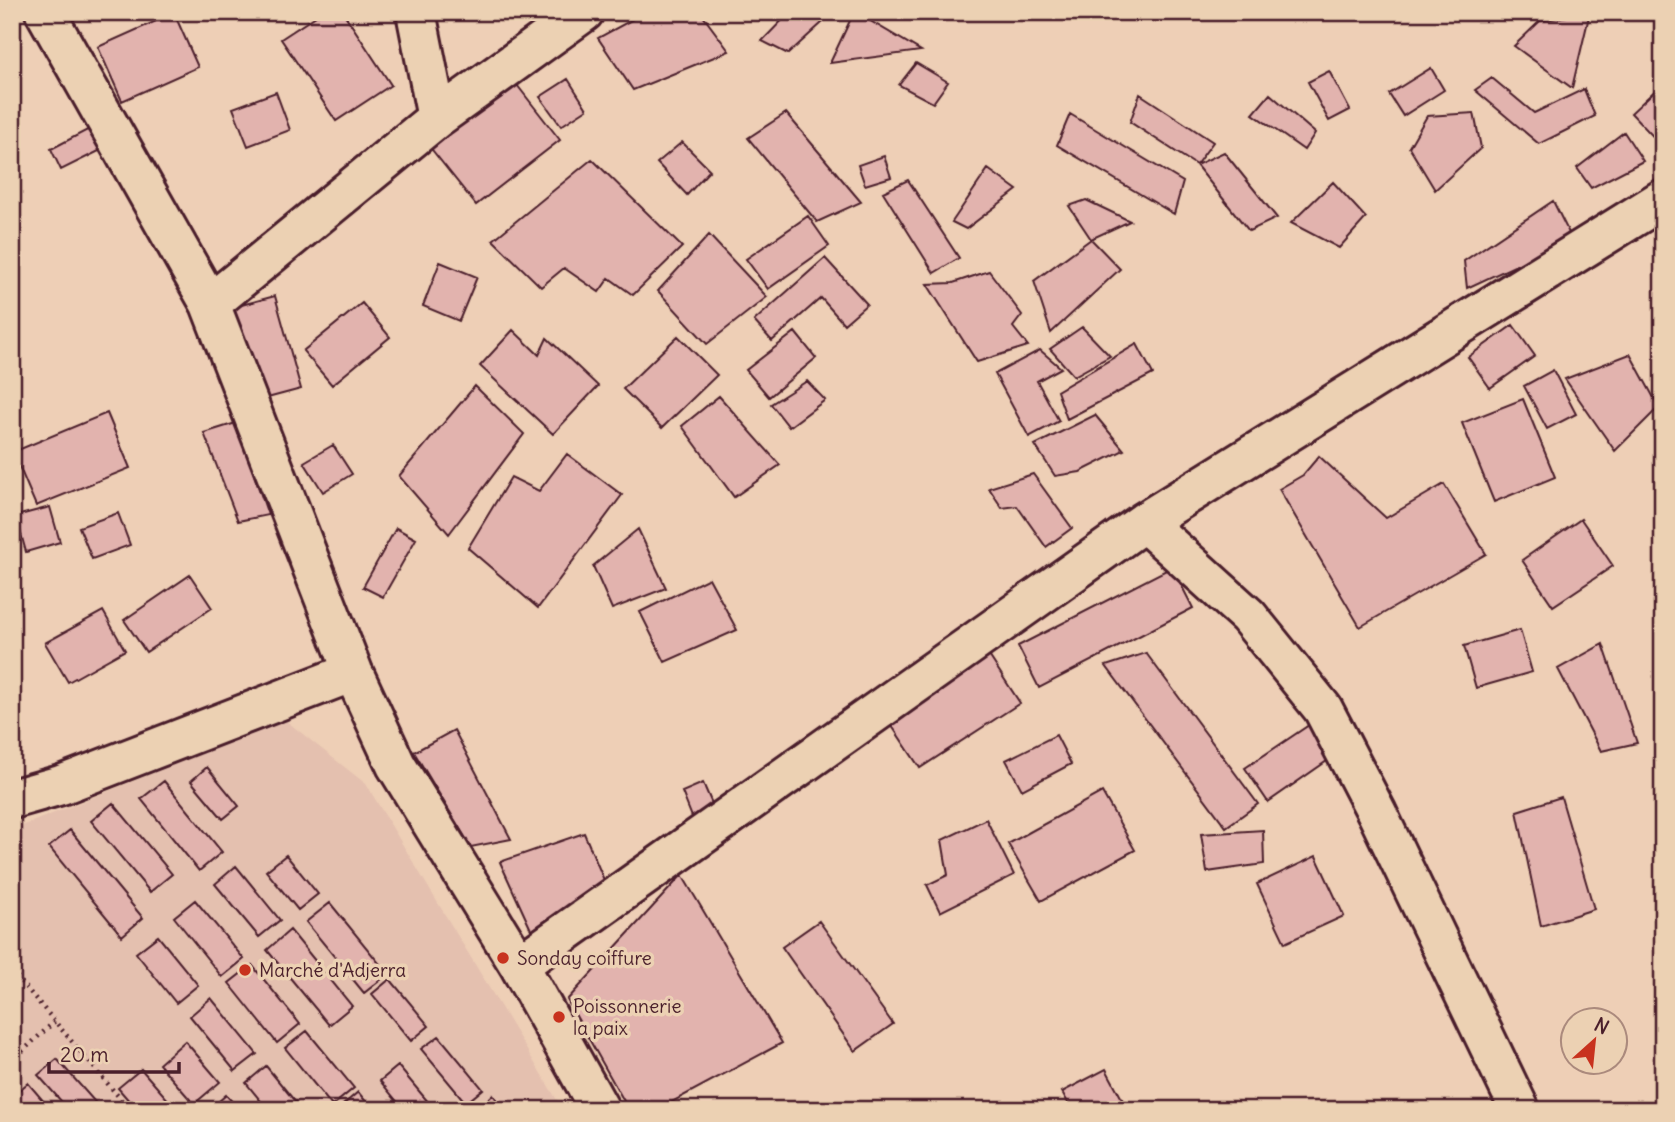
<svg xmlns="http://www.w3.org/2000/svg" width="1675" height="1122" viewBox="0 0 1675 1122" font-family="Delius,sans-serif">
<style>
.built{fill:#e4c0af}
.building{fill:#e2b3ae;stroke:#4a1f2b;stroke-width:2}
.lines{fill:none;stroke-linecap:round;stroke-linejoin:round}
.minor-casing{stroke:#4a1f2b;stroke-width:44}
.path{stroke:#4a1f2b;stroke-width:4.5;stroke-dasharray:2 5;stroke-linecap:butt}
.minor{stroke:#ecd1b3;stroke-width:38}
.poi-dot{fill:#c8321e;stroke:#ecd1b3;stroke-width:2.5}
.labels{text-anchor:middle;stroke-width:7;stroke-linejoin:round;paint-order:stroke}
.poi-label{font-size:19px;fill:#4a1f2b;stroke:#ecd1b3;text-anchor:start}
</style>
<rect width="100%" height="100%" fill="#eecfb6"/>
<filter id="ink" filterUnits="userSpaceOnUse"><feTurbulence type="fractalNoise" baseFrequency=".0143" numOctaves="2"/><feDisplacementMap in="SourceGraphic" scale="14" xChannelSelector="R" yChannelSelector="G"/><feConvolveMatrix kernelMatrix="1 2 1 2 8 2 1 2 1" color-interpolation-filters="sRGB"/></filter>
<g filter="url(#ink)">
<path class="built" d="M 285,720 L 366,784 L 563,1110 L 12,1110 L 12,830 Z"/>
<path class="building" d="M 322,12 L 343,12 L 391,85 L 336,121 L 281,39 Z
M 646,12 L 700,12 L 729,51 L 633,90 L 598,38 Z
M 790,12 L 834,12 L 788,54 L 762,41 Z
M 854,12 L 855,12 L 921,51 L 830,63 Z
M 1590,12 L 1572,88 L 1514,46 L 1540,21 Z
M 174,13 L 198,67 L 122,101 L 98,47 Z
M 916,63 L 948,82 L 933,103 L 899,85 Z
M 1431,68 L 1444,90 L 1403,116 L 1389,94 Z
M 1329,71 L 1350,110 L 1329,121 L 1308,82 Z
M 510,76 L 560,140 L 476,205 L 425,141 Z
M 1492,78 L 1534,113 L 1584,89 L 1595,116 L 1539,144 L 1475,90 Z
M 568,79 L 587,109 L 561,126 L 540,97 Z
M 1663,83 L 1663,147 L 1631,113 Z
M 276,92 L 290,130 L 248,146 L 233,108 Z
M 1140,94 L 1213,142 L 1196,165 L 1130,122 Z
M 1270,94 L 1315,133 L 1304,150 L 1253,114 Z
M 786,113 L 861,202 L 817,222 L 748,138 Z
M 1474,113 L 1481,148 L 1435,190 L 1409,147 L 1427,116 Z
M 1070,114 L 1183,182 L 1174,214 L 1057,145 Z
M 95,126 L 107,147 L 61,170 L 51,149 Z
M 1624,132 L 1643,161 L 1591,188 L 1577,168 Z
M 682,142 L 710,170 L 687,195 L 657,163 Z
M 1224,152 L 1277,218 L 1249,231 L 1196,165 Z
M 884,156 L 891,177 L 865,185 L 858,165 Z
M 592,159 L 682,247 L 633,295 L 609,278 L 599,292 L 564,268 L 541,287 L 493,240 Z
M 988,169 L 1017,190 L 966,229 L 952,222 Z
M 908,180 L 959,258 L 934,273 L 883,192 Z
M 1333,182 L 1366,218 L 1339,248 L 1291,223 Z
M 1086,200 L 1130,221 L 1091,239 L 1069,206 Z
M 1553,201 L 1572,239 L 1467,288 L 1464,261 Z
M 808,216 L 829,246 L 768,289 L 746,259 Z
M 709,235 L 767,297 L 707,344 L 658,291 Z
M 1091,239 L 1120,269 L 1051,333 L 1034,281 Z
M 825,258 L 867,304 L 844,324 L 821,298 L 772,341 L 754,321 Z
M 440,262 L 477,277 L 459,321 L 423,306 Z
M 989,271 L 1022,315 L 1013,327 L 1028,346 L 977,362 L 927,284 L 953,283 Z
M 275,296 L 301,389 L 260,400 L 234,307 Z
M 362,303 L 390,337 L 332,385 L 303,351 Z
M 1513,325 L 1535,356 L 1490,388 L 1468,357 Z
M 1082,327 L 1110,356 L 1074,376 L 1050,349 Z
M 513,330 L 539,355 L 547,338 L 598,386 L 553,434 L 480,366 Z
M 795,332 L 816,358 L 769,397 L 746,370 Z
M 678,336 L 717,375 L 662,428 L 623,389 Z
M 1137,344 L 1153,374 L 1067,419 L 1057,391 Z
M 1040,350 L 1061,368 L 1037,381 L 1059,421 L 1029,437 L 995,374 Z
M 1630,354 L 1659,407 L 1615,451 L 1565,379 Z
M 1553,370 L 1576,414 L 1547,429 L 1524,386 Z
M 807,381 L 825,400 L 789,427 L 771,404 Z
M 475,386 L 524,434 L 449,534 L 399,476 Z
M 719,396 L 780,465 L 734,497 L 682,426 Z
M 1523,399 L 1555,477 L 1494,502 L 1462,423 Z
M 107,413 L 130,468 L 36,506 L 13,452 Z
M 1095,415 L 1124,450 L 1080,472 L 1055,476 L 1035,445 Z
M 236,423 L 268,515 L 238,521 L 204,433 Z
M 333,445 L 352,474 L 323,492 L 304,462 Z
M 567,454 L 622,495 L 538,608 L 468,548 L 511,477 L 539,491 Z
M 1319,456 L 1386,518 L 1444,484 L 1486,554 L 1360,627 L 1279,489 L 1303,475 Z
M 1033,474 L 1072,528 L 1046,547 L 1017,506 L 1002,508 L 989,488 Z
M 50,507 L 60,542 L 26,552 L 16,516 Z
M 118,513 L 130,545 L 92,559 L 79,527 Z
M 1581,519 L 1613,566 L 1553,606 L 1522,560 Z
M 396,528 L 416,539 L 383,597 L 363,587 Z
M 638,529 L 666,588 L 612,609 L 593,566 Z
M 1172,567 L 1193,608 L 1039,688 L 1018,646 Z
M 190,575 L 212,608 L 146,652 L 124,620 Z
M 709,578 L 737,630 L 665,662 L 640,612 Z
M 103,611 L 125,650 L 68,682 L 45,643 Z
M 1520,630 L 1532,672 L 1476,688 L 1464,646 Z
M 1603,644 L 1637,743 L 1601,751 L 1558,669 Z
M 984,648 L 1020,703 L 920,768 L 884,714 Z
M 1146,653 L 1258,804 L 1226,827 L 1106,666 Z
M 1315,721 L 1337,754 L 1268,802 L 1245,768 Z
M 454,730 L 511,839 L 471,847 L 414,752 Z
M 1056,735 L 1071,764 L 1022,790 L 1006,760 Z
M 207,767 L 239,806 L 223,819 L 191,781 Z
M 164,781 L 222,852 L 199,871 L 141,799 Z
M 703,783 L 716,813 L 694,822 L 682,792 Z
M 1102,792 L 1135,850 L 1041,901 L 1008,844 Z
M 1561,797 L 1594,909 L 1541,926 L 1517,811 Z
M 113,803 L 172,874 L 150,892 L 91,821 Z
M 986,819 L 1014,875 L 940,912 L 927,885 L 948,875 L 942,840 Z
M 70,830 L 143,918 L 122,936 L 49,847 Z
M 1263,830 L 1264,864 L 1207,872 L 1201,834 Z
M 584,833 L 607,887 L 533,934 L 500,862 Z
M 286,855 L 318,894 L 298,910 L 266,871 Z
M 1316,856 L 1344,916 L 1285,943 L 1257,884 Z
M 236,866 L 280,920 L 259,937 L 215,884 Z
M 682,875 L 782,1043 L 657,1110 L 629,1110 L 567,1000 Z
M 195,900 L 244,959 L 222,977 L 174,917 Z
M 330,903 L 388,974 L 364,993 L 306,922 Z
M 819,921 L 893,1024 L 855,1051 L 782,947 Z
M 290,930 L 352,1006 L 329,1025 L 267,950 Z
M 158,936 L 198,985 L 176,1003 L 136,953 Z
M 252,965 L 300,1024 L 277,1043 L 229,983 Z
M 390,979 L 429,1026 L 411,1041 L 372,994 Z
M 211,998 L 257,1054 L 235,1071 L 190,1016 Z
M 307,1031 L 354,1088 L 332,1106 L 285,1048 Z
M 439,1036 L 483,1089 L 466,1103 L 421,1049 Z
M 185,1041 L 220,1082 L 194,1104 L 159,1064 Z
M 57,1059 L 102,1110 L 69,1110 L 38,1075 Z
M 266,1066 L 302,1110 L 268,1110 L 246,1083 Z
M 398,1066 L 429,1103 L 421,1110 L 404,1110 L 380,1081 Z
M 141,1069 L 177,1110 L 137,1110 L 118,1088 Z
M 1106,1069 L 1128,1110 L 1072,1110 L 1062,1092 Z
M 28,1083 L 51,1110 L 15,1110 L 12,1107 L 12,1096 Z
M 358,1092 L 373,1110 L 337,1110 Z
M 226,1095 L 240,1110 L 209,1110 Z
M 493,1095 L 505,1110 L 475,1110 Z"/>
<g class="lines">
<g class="minor-casing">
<path id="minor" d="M 45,12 L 210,304 L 353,672 L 396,765 L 519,965 L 600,1110
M 416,12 L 437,118
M 210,304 L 437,118 L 584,12
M 1144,522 L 1248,616 L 1323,709 L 1377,813 L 1520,1110
M 12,799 L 61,785 L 353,672
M 519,965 L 1144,522 L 1663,199"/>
</g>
<path class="path" d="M 12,971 L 130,1110
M 12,1061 L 55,1021"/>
<use href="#minor" class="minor"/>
</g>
</g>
<g class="poi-dot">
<circle cx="503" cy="958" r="7"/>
<circle cx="245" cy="970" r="7"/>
<circle cx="559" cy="1017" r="7"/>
</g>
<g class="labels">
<g class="poi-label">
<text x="517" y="965">Sonday coiffure</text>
<text x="259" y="977">Marché d'Adjerra</text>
<text x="573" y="1013">Poissonnerie<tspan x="573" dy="22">la paix</tspan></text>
</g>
</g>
<rect width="1675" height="1122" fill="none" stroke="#ecd1b3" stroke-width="42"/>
<rect x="21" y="21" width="1633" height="1080" fill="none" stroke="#4a1f2b" stroke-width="2.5" filter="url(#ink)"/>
<g transform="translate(1594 1041) rotate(27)"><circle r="33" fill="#ecd1b3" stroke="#ab8a7d" stroke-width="2"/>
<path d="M0-5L12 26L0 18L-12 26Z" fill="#c8321e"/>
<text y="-10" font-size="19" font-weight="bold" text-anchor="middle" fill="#4a1f2b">N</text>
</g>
<path d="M49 1062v10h130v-10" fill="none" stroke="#4a1f2b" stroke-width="3.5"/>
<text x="60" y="1062" font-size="21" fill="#4a1f2b" stroke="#ecd1b3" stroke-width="5" paint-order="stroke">20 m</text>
</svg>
